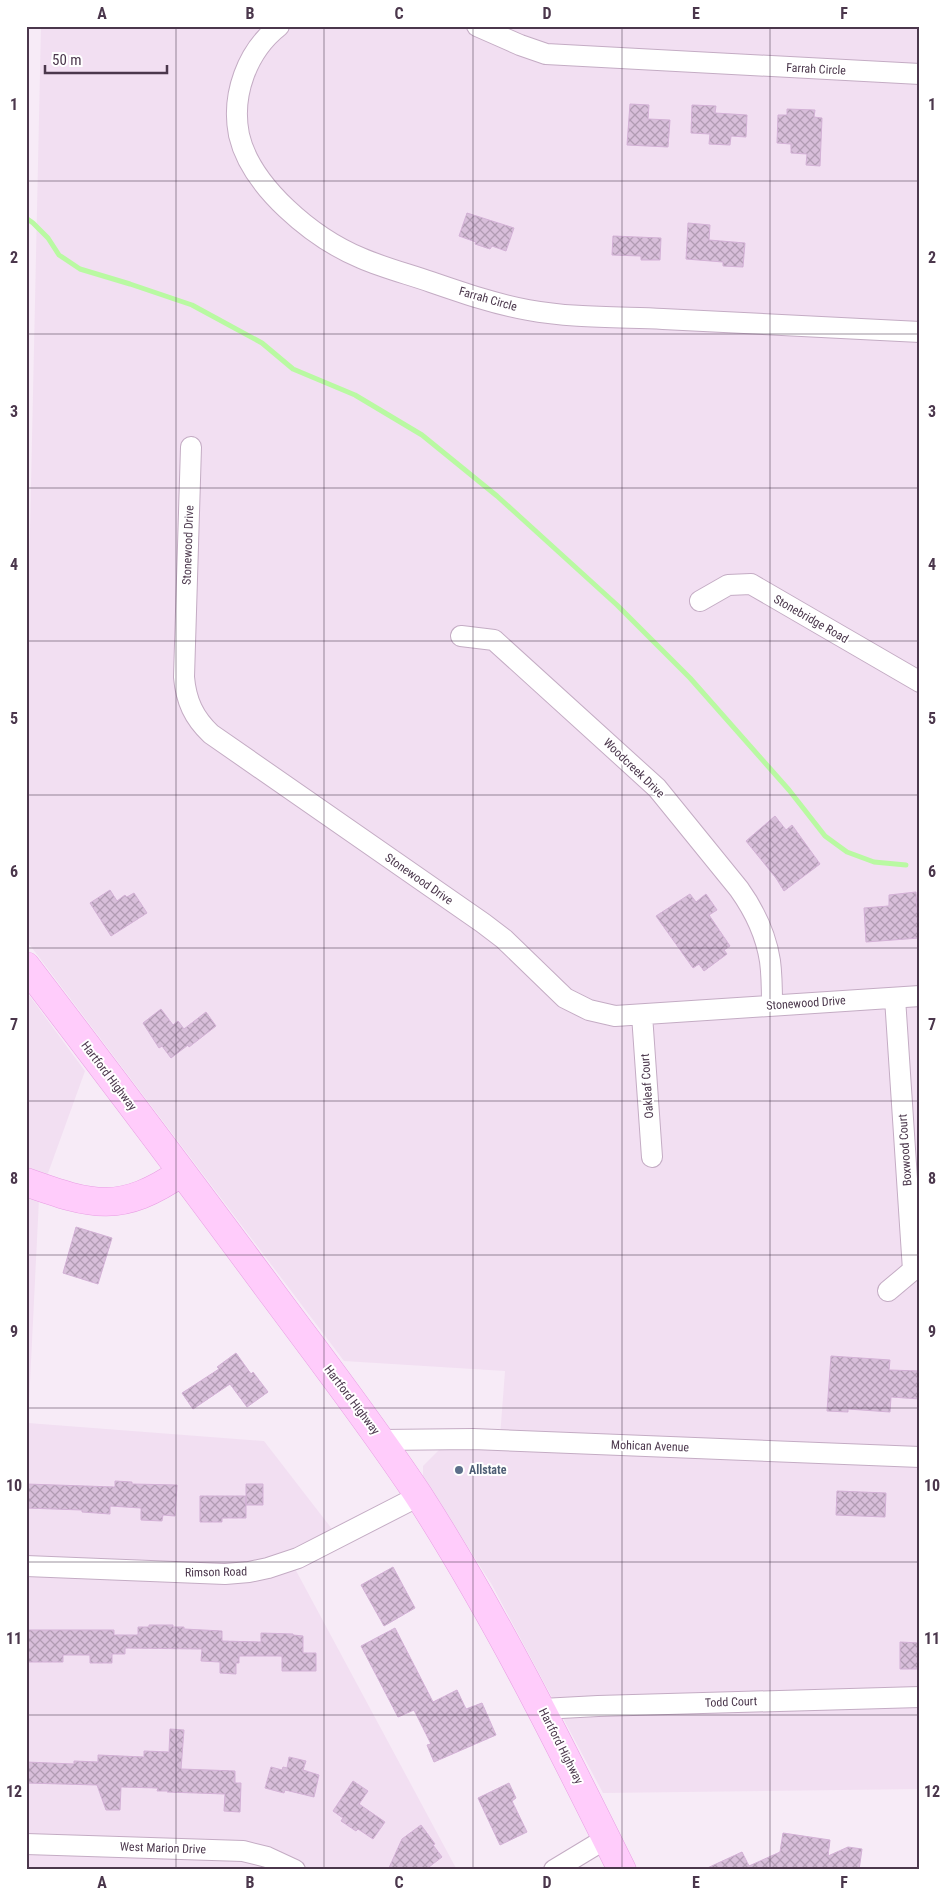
<svg xmlns="http://www.w3.org/2000/svg" width="946" height="1896" viewBox="0 0 946 1896" font-family="'Roboto Condensed',sans-serif">
<style>
.residential{fill:#f2dff2}
.lines{fill:none;stroke-linecap:round;stroke-linejoin:round}
.stream{stroke:#b9f9a2;stroke-width:5}
.building{fill:url(#building-cross-hatch);stroke:#d3b1d6}
.street-casing{stroke:#c4acc4;stroke-width:22}
.secondary-casing{stroke:#e89ee3;stroke-width:29}
.street{stroke:#fff;stroke-width:20}
.secondary{stroke:#ffccfb;stroke-width:28}
.grid{fill:none;stroke:#4b374c;stroke-width:1;stroke-opacity:0.55}
.service-dot{fill:#5c6f8a;stroke:#fff;stroke-width:2}
.labels{text-anchor:middle;stroke-width:4;stroke-linejoin:round;paint-order:stroke}
.street-label{font-size:12px;fill:#4b374c;stroke:#fff}
.service-label{font-size:12px;font-weight:bold;fill:#4e5e75;stroke:#fff;text-anchor:start}
.neatline{fill:none;stroke:#4b374c;stroke-width:2}
.grid-label{font-size:16px;text-anchor:middle;font-weight:bold;fill:#4b374c}
</style>
<defs>
<pattern id="building-cross-hatch" width="8" height="8" patternUnits="userSpaceOnUse" patternTransform="scale(1.25)"><rect width="8" height="8" fill="#d8beda"/><path d="M0 0l8 8M0 8l8-8" fill="none" stroke="#b19bb3"/></pattern>
</defs>
<rect width="100%" height="100%" fill="#f7ebf7"/>
<path class="residential" d="M 41,26 L 920,26 L 920,1789 L 603,1793 L 492,1585 L 423,1476 L 423,1466 L 440,1449 L 448,1447 L 499,1450 L 505,1371 L 344,1361 L 26,940 L 26,715 Z
M 26,991 L 85,1071 L 47,1176 L 26,1169 Z
M 26,1194 L 39,1199 L 28,1423 L 264,1441 L 332,1529 L 286,1552 L 457,1870 L 26,1870 Z"/>
<g class="lines">
<path class="stream" d="M 26,218 L 33,223 L 48,238 L 59,255 L 80,269 L 130,284 L 192,305 L 262,343 L 293,369 L 355,395 L 422,435 L 497,496 L 617,605 L 690,678 L 789,790 L 825,836 L 847,852 L 874,862 L 906,865"/>
</g>
<path class="building" d="M 630,104 L 649,105 L 648,119 L 670,120 L 668,147 L 627,145 Z
M 692,105 L 716,106 L 715,113 L 747,115 L 746,137 L 731,136 L 730,145 L 709,144 L 710,134 L 691,133 Z
M 787,109 L 815,110 L 814,117 L 822,118 L 820,166 L 806,165 L 807,154 L 791,153 L 791,144 L 777,143 L 778,115 L 787,115 Z
M 467,213 L 514,228 L 506,251 L 492,246 L 490,249 L 475,244 L 476,242 L 459,236 Z
M 688,223 L 710,225 L 709,240 L 745,243 L 743,267 L 723,266 L 723,262 L 686,259 Z
M 613,236 L 661,238 L 660,260 L 641,260 L 641,256 L 612,255 Z
M 775,816 L 786,830 L 792,825 L 820,864 L 784,891 L 776,878 L 746,841 Z
M 110,890 L 117,901 L 125,895 L 127,897 L 134,893 L 147,913 L 111,936 L 90,903 Z
M 916,892 L 919,938 L 866,942 L 864,908 L 889,906 L 889,895 Z
M 690,894 L 696,902 L 706,894 L 717,910 L 709,915 L 730,946 L 724,950 L 727,954 L 704,971 L 699,964 L 693,968 L 656,916 Z
M 161,1009 L 173,1025 L 178,1021 L 184,1029 L 206,1012 L 216,1026 L 189,1047 L 188,1045 L 171,1058 L 162,1046 L 159,1048 L 143,1023 Z
M 76,1227 L 112,1238 L 98,1284 L 63,1273 Z
M 236,1353 L 251,1374 L 253,1372 L 268,1392 L 247,1407 L 230,1384 L 193,1409 L 182,1393 L 219,1369 L 217,1367 Z
M 831,1356 L 890,1360 L 889,1370 L 920,1371 L 920,1399 L 891,1397 L 890,1412 L 848,1409 L 848,1412 L 827,1411 Z
M 115,1481 L 132,1482 L 132,1484 L 177,1485 L 175,1516 L 163,1515 L 162,1521 L 141,1520 L 141,1508 L 110,1506 L 110,1514 L 82,1512 L 82,1510 L 26,1508 L 26,1484 L 115,1487 Z
M 246,1484 L 263,1484 L 263,1505 L 246,1505 Z
M 837,1491 L 886,1493 L 885,1517 L 836,1515 Z
M 200,1496 L 246,1496 L 246,1518 L 222,1518 L 222,1522 L 200,1522 Z
M 393,1567 L 415,1608 L 384,1626 L 361,1585 Z
M 149,1625 L 173,1625 L 173,1627 L 184,1627 L 184,1629 L 222,1631 L 222,1641 L 261,1642 L 261,1633 L 293,1634 L 293,1635 L 303,1636 L 303,1653 L 316,1653 L 316,1671 L 282,1671 L 282,1656 L 239,1656 L 239,1663 L 236,1663 L 236,1674 L 220,1673 L 220,1662 L 201,1661 L 202,1649 L 125,1648 L 125,1654 L 112,1654 L 112,1663 L 90,1663 L 90,1655 L 63,1655 L 63,1662 L 26,1662 L 26,1630 L 114,1630 L 114,1635 L 138,1635 L 138,1627 L 149,1627 Z
M 395,1628 L 433,1702 L 457,1690 L 466,1709 L 482,1703 L 496,1735 L 434,1762 L 427,1745 L 431,1744 L 414,1710 L 398,1717 L 361,1646 Z
M 900,1642 L 920,1643 L 920,1669 L 900,1669 Z
M 170,1729 L 184,1730 L 181,1769 L 235,1771 L 235,1783 L 241,1783 L 240,1812 L 224,1811 L 225,1794 L 167,1792 L 168,1791 L 157,1791 L 158,1788 L 121,1787 L 120,1810 L 106,1810 L 97,1785 L 26,1783 L 26,1762 L 74,1764 L 74,1761 L 98,1762 L 98,1755 L 144,1757 L 144,1751 L 169,1752 Z
M 289,1757 L 306,1761 L 303,1770 L 319,1775 L 314,1797 L 285,1790 L 284,1793 L 265,1788 L 271,1767 L 282,1770 L 283,1767 L 287,1768 Z
M 353,1781 L 368,1791 L 359,1804 L 385,1822 L 373,1839 L 358,1829 L 356,1831 L 341,1821 L 343,1818 L 333,1811 Z
M 509,1783 L 516,1798 L 512,1801 L 527,1832 L 500,1845 L 478,1798 Z
M 421,1825 L 435,1844 L 433,1845 L 442,1857 L 425,1870 L 388,1870 L 402,1839 Z
M 783,1833 L 830,1840 L 828,1856 L 848,1847 L 862,1849 L 859,1870 L 703,1870 L 742,1852 L 749,1866 L 780,1852 Z"/>
<g class="lines">
<g class="street-casing">
<path id="street" d="M 279,26 C 247,51 231,95 239,135 C 251,187 313,238 361,258 C 384,268 408,274 431,282 C 463,293 495,304 528,310 C 571,318 618,317 663,319 C 748,323 834,327 920,332
M 477,26 L 520,45 L 546,54 L 920,74
M 191,447 L 184,677 C 186,701 194,718 211,734 L 483,923 L 504,939 L 565,998 L 589,1010 L 615,1016 L 920,996
M 700,601 L 728,585 L 751,584 L 920,682
M 461,636 L 494,640 L 657,788 L 739,889 C 754,910 766,935 770,961 C 772,976 772,991 772,1005
M 642,1015 L 652,1157
M 888,1291 L 913,1270 L 895,998
M 381,1440 L 473,1439 L 920,1457
M 26,1566 L 225,1574 L 249,1572 L 268,1568 L 298,1558 L 419,1496
M 542,1709 L 598,1706 L 920,1697
M 26,1844 L 243,1851 L 267,1857 L 295,1870
M 554,1870 L 607,1838"/>
</g>
<g class="secondary-casing">
<path id="secondary" d="M 26,966 C 110,1076 193,1186 275,1297 C 324,1363 374,1428 419,1496 C 496,1616 559,1743 622,1870
M 26,1182 C 93,1206 121,1214 182,1172"/>
</g>
<use href="#street" class="street"/>
<use href="#secondary" class="secondary"/>
</g>
<path class="grid" d="M 176,26 L 176,1870M 324,26 L 324,1870M 473,26 L 473,1870M 622,26 L 622,1870M 770,26 L 770,1870M 26,181 L 920,181M 26,334 L 920,334M 26,488 L 920,488M 26,641 L 920,641M 26,795 L 920,795M 26,948 L 920,948M 26,1101 L 920,1101M 26,1255 L 920,1255M 26,1408 L 920,1408M 26,1562 L 920,1562M 26,1715 L 920,1715"/>
<circle class="service-dot" cx="459" cy="1470" r="5"/>
<g class="labels">
<g class="street-label">
<text transform="translate(816 69) rotate(3)" y="4">Farrah Circle</text>
<text transform="translate(488 299) rotate(16)" y="4">Farrah Circle</text>
<text transform="translate(188 545) rotate(-88)" y="4">Stonewood Drive</text>
<text transform="translate(811 619) rotate(30)" y="4">Stonebridge Road</text>
<text transform="translate(634 768) rotate(44)" y="4">Woodcreek Drive</text>
<text transform="translate(419 879) rotate(35)" y="4">Stonewood Drive</text>
<text transform="translate(806 1003) rotate(-4)" y="4">Stonewood Drive</text>
<text transform="translate(109 1076) rotate(53)" y="4">Hartford Highway</text>
<text transform="translate(647 1086) rotate(-94)" y="4">Oakleaf Court</text>
<text transform="translate(905 1150) rotate(-94)" y="4">Boxwood Court</text>
<text transform="translate(352 1400) rotate(53)" y="4">Hartford Highway</text>
<text transform="translate(650 1446) rotate(2)" y="4">Mohican Avenue</text>
<text transform="translate(216 1572) rotate(-1)" y="4">Rimson Road</text>
<text transform="translate(731 1702) rotate(-2)" y="4">Todd Court</text>
<text transform="translate(561 1746) rotate(63)" y="4">Hartford Highway</text>
<text transform="translate(163 1848) rotate(2)" y="4">West Marion Drive</text>
</g>
<g class="service-label">
<text x="469" y="1474">Allstate</text>
</g>
</g>
<rect width="946" height="1896" fill="none" stroke="#ffffff" stroke-width="55"/>
<path d="M45 65v8h122v-8" fill="none" stroke="#4b374c" stroke-width="2.5"/>
<text x="52" y="65" font-size="15" fill="#4b374c" stroke="#ffffff" stroke-width="4" paint-order="stroke">50 m</text>
<rect x="28" y="28" width="890" height="1840" class="neatline"/>
<g class="grid-label">
<text x="102" y="19">A</text>
<text x="250" y="19">B</text>
<text x="399" y="19">C</text>
<text x="547" y="19">D</text>
<text x="696" y="19">E</text>
<text x="844" y="19">F</text>
<text x="14" y="110">1</text>
<text x="932" y="110">1</text>
<text x="14" y="263">2</text>
<text x="932" y="263">2</text>
<text x="14" y="417">3</text>
<text x="932" y="417">3</text>
<text x="14" y="570">4</text>
<text x="932" y="570">4</text>
<text x="14" y="724">5</text>
<text x="932" y="724">5</text>
<text x="14" y="877">6</text>
<text x="932" y="877">6</text>
<text x="14" y="1030">7</text>
<text x="932" y="1030">7</text>
<text x="14" y="1184">8</text>
<text x="932" y="1184">8</text>
<text x="14" y="1337">9</text>
<text x="932" y="1337">9</text>
<text x="14" y="1491">10</text>
<text x="932" y="1491">10</text>
<text x="14" y="1644">11</text>
<text x="932" y="1644">11</text>
<text x="14" y="1797">12</text>
<text x="932" y="1797">12</text>
<text x="102" y="1888">A</text>
<text x="250" y="1888">B</text>
<text x="399" y="1888">C</text>
<text x="547" y="1888">D</text>
<text x="696" y="1888">E</text>
<text x="844" y="1888">F</text>
</g>
</svg>
